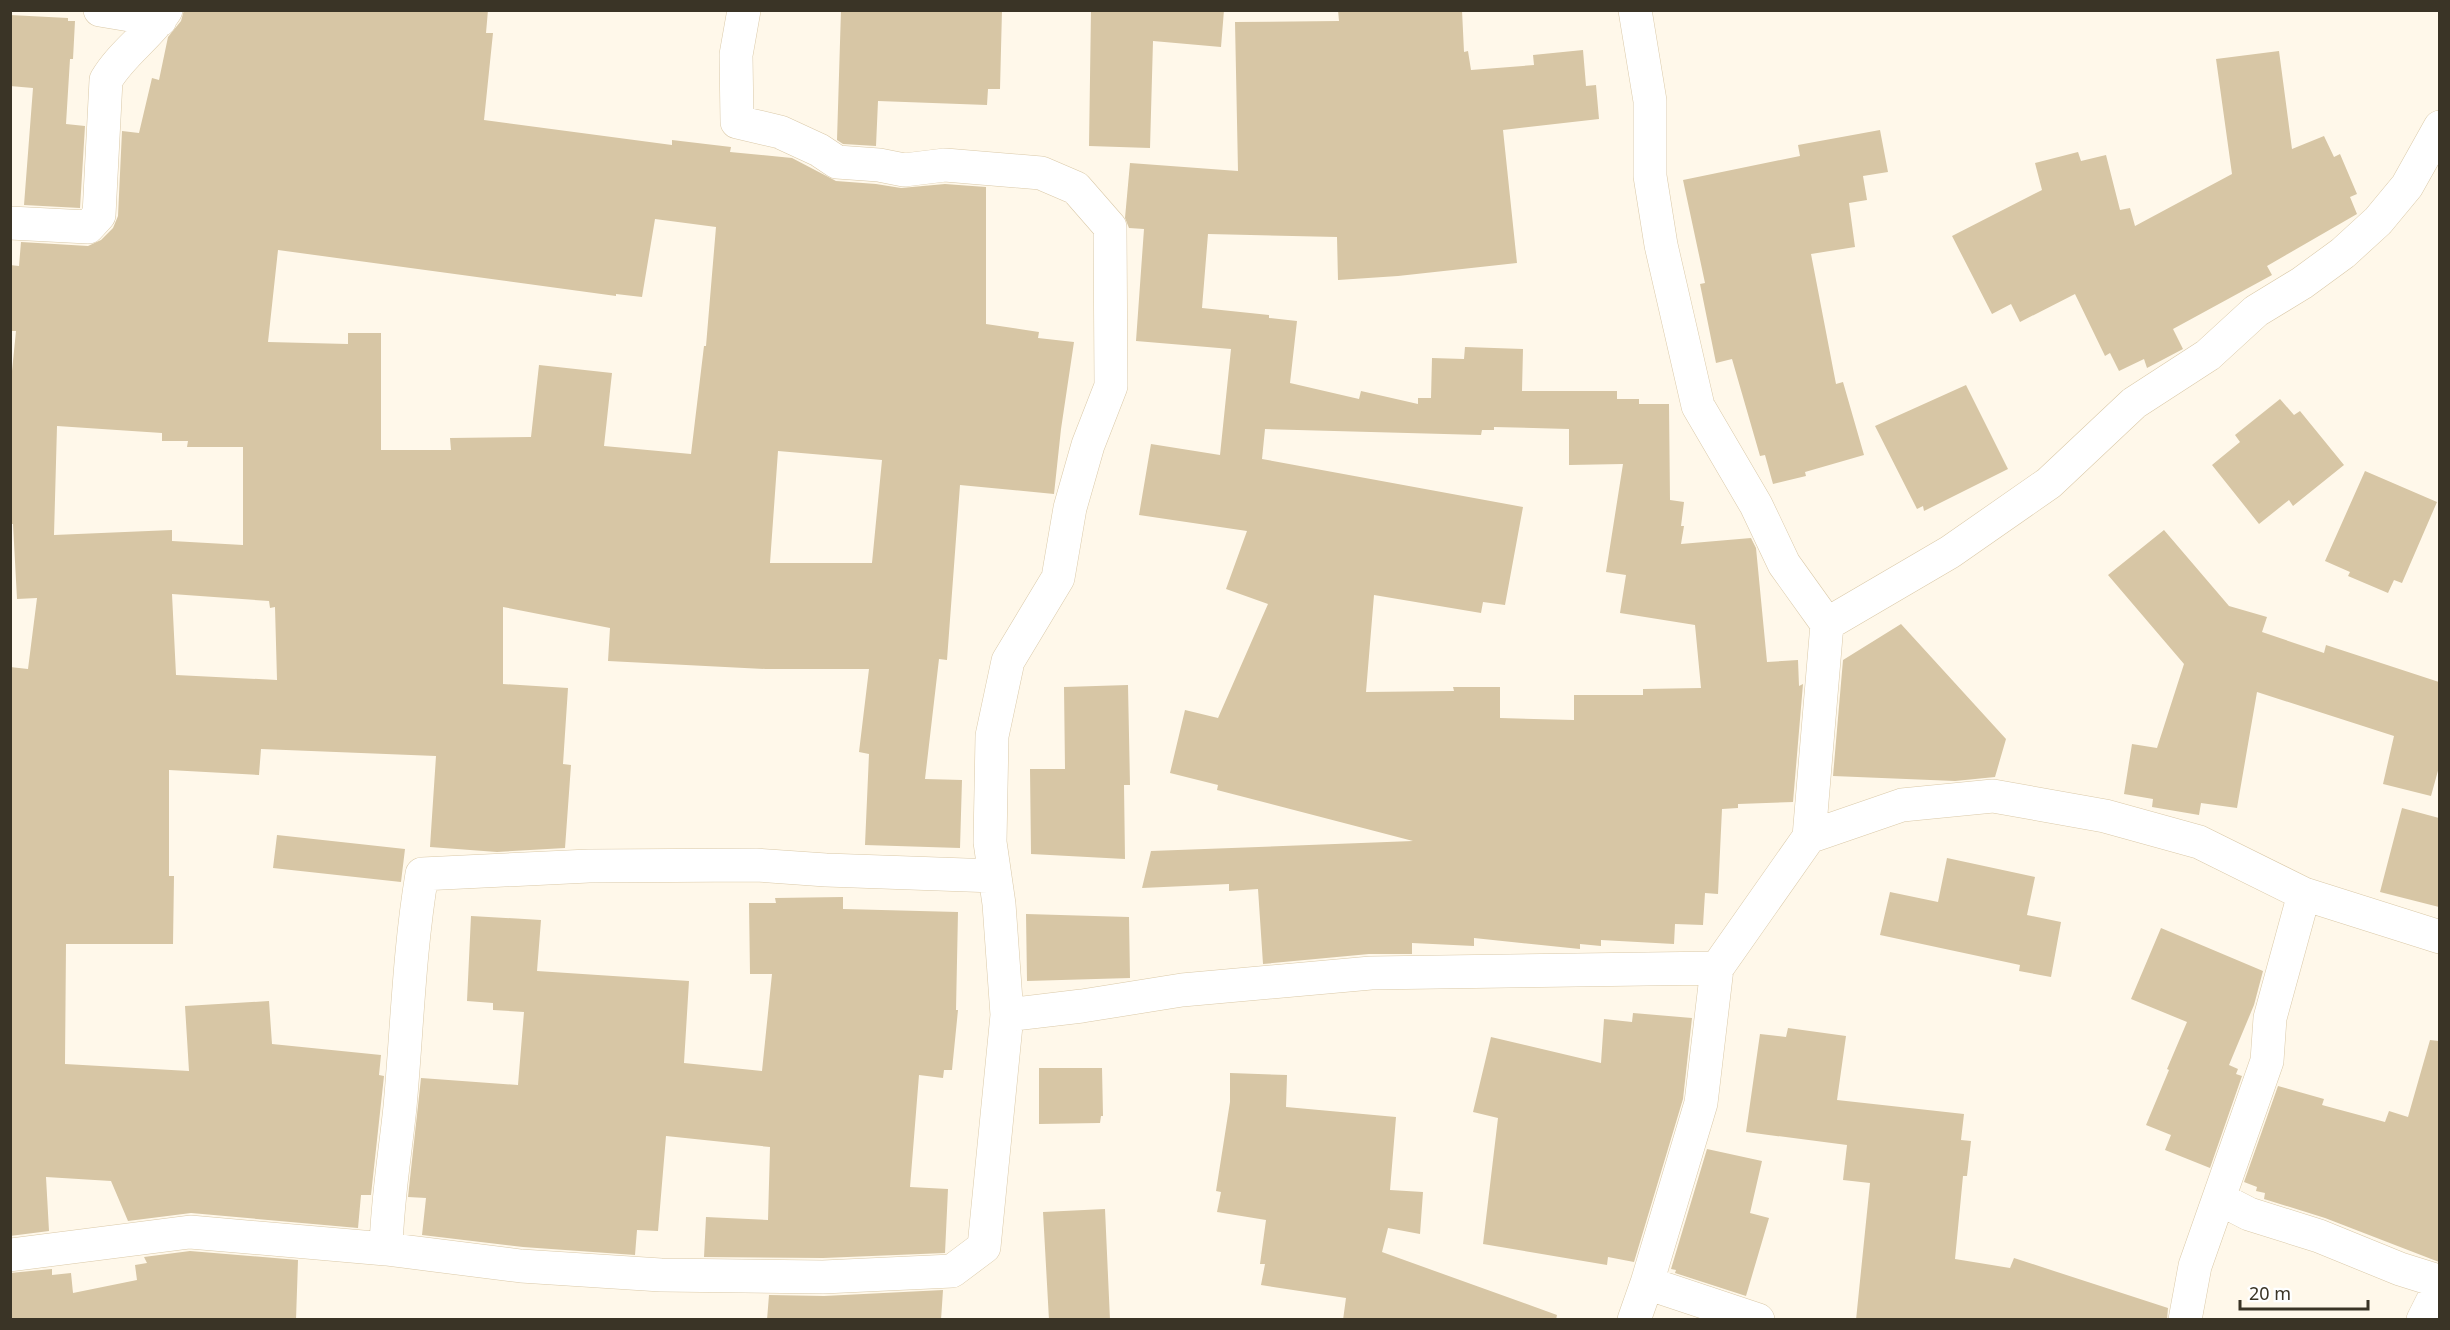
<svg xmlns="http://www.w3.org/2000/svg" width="2450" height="1330" viewBox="0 0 2450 1330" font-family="'Noto Sans',sans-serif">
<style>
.building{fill:#d7c6a5;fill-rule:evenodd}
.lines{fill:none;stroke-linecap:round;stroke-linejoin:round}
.street-casing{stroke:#dac9a8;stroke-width:34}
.street{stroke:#fff;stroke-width:33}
</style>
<rect width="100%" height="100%" fill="#fff8ea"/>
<path class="building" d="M 184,10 L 488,10 L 486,33 L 493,33 L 484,120 L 672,145 L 672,140 L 731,147 L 730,152 L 792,158 L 836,181 L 876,184 L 901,188 L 945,184 L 986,187 L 986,324 L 1039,332 L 1038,338 L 1074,342 L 1061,429 L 1054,494 L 960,485 L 947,660 L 939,659 L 925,779 L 962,780 L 960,848 L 865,845 L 869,754 L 859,752 L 869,669 L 766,669 L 608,661 L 610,628 L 503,607 L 503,684 L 568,688 L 563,764 L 571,765 L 565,848 L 497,852 L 430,847 L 436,756 L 261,749 L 259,775 L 169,770 L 169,876 L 174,876 L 173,944 L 66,944 L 65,1064 L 189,1071 L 185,1006 L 269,1001 L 272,1044 L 381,1055 L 379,1075 L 384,1076 L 371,1195 L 361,1195 L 358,1228 L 191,1213 L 128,1221 L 111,1181 L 46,1177 L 49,1231 L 10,1236 L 10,667 L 28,669 L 37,598 L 17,599 L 13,524 L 10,524 L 10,391 L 16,331 L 10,331 L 10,265 L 19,266 L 21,242 L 88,246 L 101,240 L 113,228 L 118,216 L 122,131 L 139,133 L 152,78 L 159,80 L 168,37 L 181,21 ZM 655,219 L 716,227 L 706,346 L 704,346 L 691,454 L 604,446 L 612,373 L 539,365 L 531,437 L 450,438 L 451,450 L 381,450 L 381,333 L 348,333 L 348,344 L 268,342 L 278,250 L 616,296 L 616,294 L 642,297 ZM 57,426 L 162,433 L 162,441 L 188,441 L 187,447 L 243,447 L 243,545 L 172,541 L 172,530 L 54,535 ZM 778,451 L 882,460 L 872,563 L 770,563 ZM 172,594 L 269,601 L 270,608 L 275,607 L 277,680 L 176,675 Z
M 841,10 L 1002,10 L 1000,89 L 988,89 L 987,105 L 878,101 L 876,146 L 843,144 L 837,140 Z
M 1091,10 L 1224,10 L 1221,47 L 1153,41 L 1150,148 L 1089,146 Z
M 1338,10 L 1462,10 L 1464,52 L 1468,51 L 1471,70 L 1534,65 L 1533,55 L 1583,50 L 1586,86 L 1596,85 L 1599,119 L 1503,130 L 1517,263 L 1398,276 L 1338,280 L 1337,237 L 1208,234 L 1202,308 L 1269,315 L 1269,318 L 1297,321 L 1290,383 L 1359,399 L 1361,391 L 1418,404 L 1418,398 L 1431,398 L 1432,358 L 1464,359 L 1465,347 L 1523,349 L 1522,391 L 1617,391 L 1617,399 L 1639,399 L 1639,404 L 1669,404 L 1670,500 L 1684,502 L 1681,526 L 1684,526 L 1681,544 L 1751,538 L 1756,548 L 1767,662 L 1798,660 L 1799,686 L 1803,684 L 1793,802 L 1738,804 L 1738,808 L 1722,809 L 1718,894 L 1705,893 L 1703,925 L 1675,924 L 1674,944 L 1601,940 L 1601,946 L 1580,944 L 1580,949 L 1474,938 L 1474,946 L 1412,943 L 1412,954 L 1369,954 L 1263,964 L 1258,889 L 1229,891 L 1229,884 L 1142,888 L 1151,851 L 1413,841 L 1217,790 L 1218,785 L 1170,773 L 1185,710 L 1218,718 L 1268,604 L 1226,589 L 1247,531 L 1139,515 L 1151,444 L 1220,455 L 1231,349 L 1136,341 L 1144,229 L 1129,228 L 1125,218 L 1130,163 L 1238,171 L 1235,22 L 1339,21 ZM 1494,427 L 1569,429 L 1569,465 L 1623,464 L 1606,572 L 1626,575 L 1620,613 L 1695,625 L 1701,688 L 1643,689 L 1643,695 L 1574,695 L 1574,720 L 1500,718 L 1500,687 L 1453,687 L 1454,691 L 1366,692 L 1374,595 L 1481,613 L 1483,602 L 1505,605 L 1523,507 L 1262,459 L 1265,429 L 1481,435 L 1482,430 L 1494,430 Z
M 10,15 L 68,18 L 68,21 L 75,21 L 73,59 L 70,59 L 66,124 L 85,126 L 80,208 L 24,205 L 33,88 L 10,86 Z
M 2279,51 L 2292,149 L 2324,136 L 2334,157 L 2340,154 L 2357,194 L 2350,197 L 2357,214 L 2267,266 L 2272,275 L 2173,329 L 2183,349 L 2147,368 L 2144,359 L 2119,371 L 2110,353 L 2105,356 L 2075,294 L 2020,322 L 2011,304 L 1992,314 L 1952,236 L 2042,190 L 2035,163 L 2078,152 L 2081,161 L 2106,155 L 2120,210 L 2130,208 L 2135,226 L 2232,174 L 2216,59 Z
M 1880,130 L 1888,172 L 1863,176 L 1867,200 L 1849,203 L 1855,247 L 1811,254 L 1836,384 L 1843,382 L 1864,455 L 1805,472 L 1806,476 L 1773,484 L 1765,455 L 1760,456 L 1732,359 L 1716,363 L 1700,284 L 1705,283 L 1683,180 L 1800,156 L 1798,145 Z
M 1966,385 L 2008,469 L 1924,511 L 1923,506 L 1917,509 L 1875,426 Z
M 2280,399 L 2294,415 L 2300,411 L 2344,465 L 2293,506 L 2289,500 L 2259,524 L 2212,465 L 2240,442 L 2235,435 Z
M 2365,471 L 2437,502 L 2402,583 L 2394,580 L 2388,593 L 2348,576 L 2350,572 L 2325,561 Z
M 2164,530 L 2229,606 L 2267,617 L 2262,632 L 2324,653 L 2326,645 L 2439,682 L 2439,767 L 2431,796 L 2383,784 L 2394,736 L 2257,692 L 2237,808 L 2201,803 L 2199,815 L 2152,807 L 2153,799 L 2124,794 L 2132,744 L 2157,748 L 2184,664 L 2108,575 Z
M 1901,624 L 2006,739 L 1995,777 L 1955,781 L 1833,776 L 1843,660 Z
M 1128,685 L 1130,785 L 1124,785 L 1125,859 L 1031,854 L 1030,769 L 1065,769 L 1064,687 Z
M 2402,808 L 2439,818 L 2439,907 L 2380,892 Z
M 277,835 L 405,849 L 401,882 L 273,868 Z
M 1947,858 L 2035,877 L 2027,915 L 2061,922 L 2051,977 L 2019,971 L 2020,965 L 1880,935 L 1890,892 L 1938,902 Z
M 843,897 L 843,909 L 958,912 L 956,1010 L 958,1010 L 952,1070 L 944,1070 L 943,1078 L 919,1075 L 910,1187 L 948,1189 L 945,1253 L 823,1258 L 704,1257 L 706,1217 L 768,1220 L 770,1147 L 666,1136 L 658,1231 L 637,1230 L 635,1255 L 523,1247 L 422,1235 L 426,1198 L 408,1197 L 421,1078 L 518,1085 L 524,1012 L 493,1010 L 493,1003 L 467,1001 L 471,916 L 541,920 L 537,971 L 689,981 L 684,1063 L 762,1071 L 772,974 L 750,974 L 749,903 L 776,903 L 775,898 Z
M 1026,914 L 1129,917 L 1130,978 L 1027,981 Z
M 2161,928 L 2263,971 L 2254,1005 L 2229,1065 L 2238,1069 L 2236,1074 L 2242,1076 L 2210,1168 L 2165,1150 L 2171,1135 L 2146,1125 L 2169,1070 L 2167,1069 L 2187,1022 L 2131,999 Z
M 1633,1013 L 1692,1018 L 1683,1099 L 1634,1262 L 1608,1257 L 1607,1265 L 1483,1244 L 1498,1118 L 1473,1112 L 1491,1037 L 1601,1063 L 1604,1019 L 1632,1022 Z
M 1788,1028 L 1846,1036 L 1837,1100 L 1964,1114 L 1961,1140 L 1971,1141 L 1967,1176 L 1963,1176 L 1955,1259 L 2010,1268 L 2014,1258 L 2168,1308 L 2167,1320 L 1856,1320 L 1870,1183 L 1843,1180 L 1847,1145 L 1746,1132 L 1760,1034 L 1786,1037 Z
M 2430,1040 L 2439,1041 L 2439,1262 L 2325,1218 L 2264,1199 L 2265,1193 L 2256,1191 L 2257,1187 L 2244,1182 L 2278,1086 L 2324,1099 L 2322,1105 L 2385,1122 L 2389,1111 L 2408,1117 Z
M 1039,1068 L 1102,1068 L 1103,1116 L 1101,1116 L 1100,1123 L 1039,1124 Z
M 1230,1073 L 1287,1075 L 1286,1107 L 1396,1117 L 1390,1190 L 1423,1192 L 1420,1234 L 1388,1228 L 1382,1252 L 1557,1315 L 1556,1320 L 1343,1320 L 1346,1298 L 1261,1285 L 1265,1264 L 1260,1264 L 1266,1220 L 1217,1212 L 1221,1192 L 1216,1191 L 1230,1102 Z
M 1707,1149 L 1762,1161 L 1750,1213 L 1769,1218 L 1746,1296 L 1675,1273 L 1676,1270 L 1671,1269 Z
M 1105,1209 L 1110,1320 L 1049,1320 L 1043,1212 Z
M 190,1251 L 298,1260 L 296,1320 L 10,1320 L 10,1273 L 52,1269 L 52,1275 L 71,1273 L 73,1293 L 137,1280 L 135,1265 L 147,1263 L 144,1257 Z
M 943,1290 L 941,1320 L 767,1320 L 769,1295 L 824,1296 Z"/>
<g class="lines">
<g class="street-casing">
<path id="street" d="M 100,10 L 160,20
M 744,10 L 736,55 L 737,122 L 780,132 L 819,150 L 837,162 L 879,165 L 904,170 L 945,165 L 1041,173 L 1076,188 L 1110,227 L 1111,386 L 1088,445 L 1070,508 L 1058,578 L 1008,661 L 992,736 L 990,842 L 999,904 L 1007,1015
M 1635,10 L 1650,101 L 1650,176 L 1661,245 L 1698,406 L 1756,505 L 1784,564 L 1827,624 L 1809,837
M 10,223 L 88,227 L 99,215 L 106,80 C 122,53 149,36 166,10
M 1827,624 L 1950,552 L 2049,483 L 2134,403 L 2208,355 L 2256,311 L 2302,283 L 2343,253 L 2378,221 L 2407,186 L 2440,127
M 2220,1199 L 2249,1214 L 2319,1236 L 2400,1269 L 2432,1279 L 2439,1288 L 2423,1320
M 386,1249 C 387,1201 395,1155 400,1107 C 407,1029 409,952 422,874 L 589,866 L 756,865 L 826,870 L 995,876
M 10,1255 L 190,1232 L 386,1249 L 521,1266 L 661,1275 L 823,1277 L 952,1271 L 984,1247 L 1007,1015 L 1082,1006 L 1182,990 L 1371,973 L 1717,968
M 1647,1283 L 1758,1320
M 1634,1320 L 1647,1283 L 1701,1103 L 1717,968 L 1809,837 L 1902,805 L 1993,796 L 2105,816 L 2199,842 L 2304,894 L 2440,937
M 2185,1320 L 2195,1266 L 2267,1061 L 2270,1018 L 2304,894"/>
</g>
<use href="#street" class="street"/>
</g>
<rect width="2450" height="1330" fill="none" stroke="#3a3426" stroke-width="24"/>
<path d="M2240 1300v9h128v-9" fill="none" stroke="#3a3426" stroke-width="3"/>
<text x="2249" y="1300" font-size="18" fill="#3a3426" stroke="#ffffff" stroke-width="4.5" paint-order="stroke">20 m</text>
</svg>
